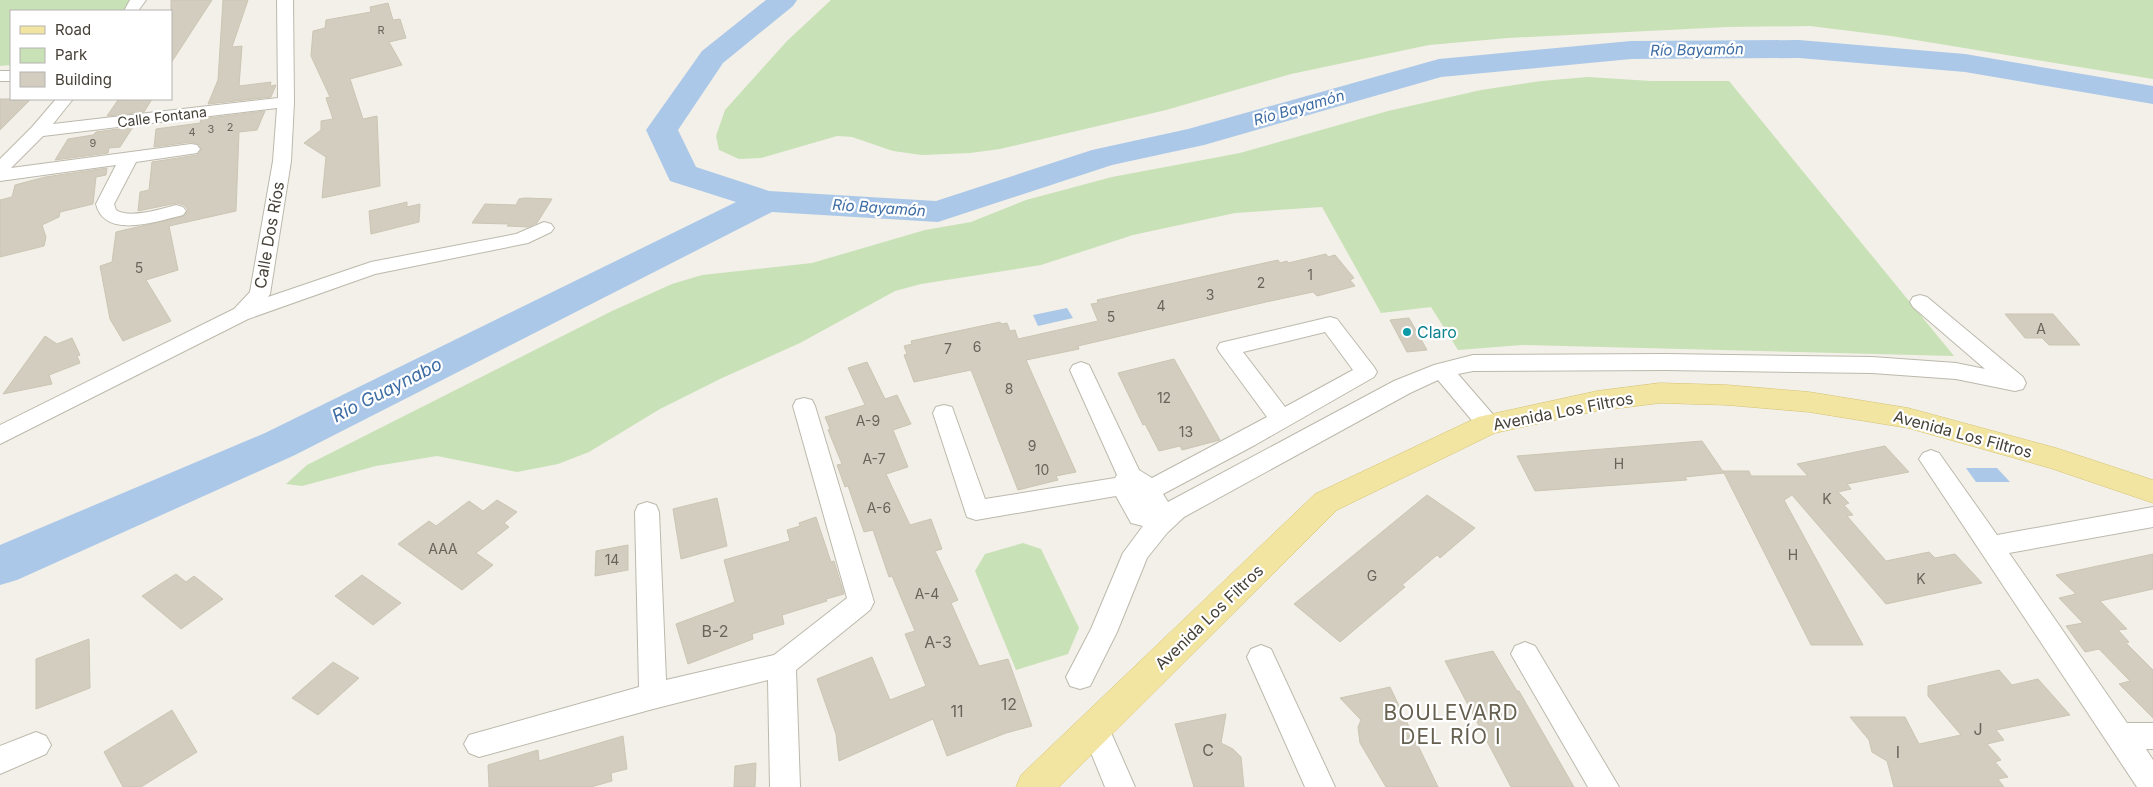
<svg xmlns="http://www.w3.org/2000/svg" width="2153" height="787" viewBox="0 0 2153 787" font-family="Inter,sans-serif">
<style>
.green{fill:#c9e1b6}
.water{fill:#acc8e8}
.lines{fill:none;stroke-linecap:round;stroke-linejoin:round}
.river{fill:#acc8e8;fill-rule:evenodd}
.building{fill:#d2cdbf;stroke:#ccc5b3}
.minor-casing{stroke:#bcb9ac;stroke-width:2}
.major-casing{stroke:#d5c373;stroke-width:1}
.minor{fill:#fff;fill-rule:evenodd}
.major{fill:#f2e4a1;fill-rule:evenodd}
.culture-dot{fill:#0f9aa8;stroke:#fff;stroke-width:2}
.labels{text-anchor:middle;stroke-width:4.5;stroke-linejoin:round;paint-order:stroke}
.far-number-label{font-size:11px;fill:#68645a}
.far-street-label{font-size:14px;fill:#454138;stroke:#fff}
.number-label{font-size:14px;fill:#68645a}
.far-water-label{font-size:15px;font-style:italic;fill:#3e6da4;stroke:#fff}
.street-label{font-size:16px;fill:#454138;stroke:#fff}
.culture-label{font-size:16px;fill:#0d838f;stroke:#fff;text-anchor:start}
.near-number-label{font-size:16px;fill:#68645a}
.water-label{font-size:18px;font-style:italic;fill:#3e6da4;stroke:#fff}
.near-neighbourhood-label{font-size:21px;letter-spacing:1px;fill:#666050;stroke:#fff}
</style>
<rect width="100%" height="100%" fill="#f2f0e8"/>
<path class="green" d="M 0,0 L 130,0 L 123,11 L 11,11 L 11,65 L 0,66 Z
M 831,0 L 2153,0 L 2153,79 L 1891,36 L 1810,26 L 1727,27 L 1508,38 L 1429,45 L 1291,74 L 1166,110 L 1000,149 L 970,153 L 922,155 L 893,151 L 852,137 L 837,136 L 761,158 L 739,159 L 719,150 L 716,136 L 725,110 L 787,41 Z
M 1588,77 L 1651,81 L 1729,81 L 1954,356 L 1522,345 L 1458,350 L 1431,307 L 1381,313 L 1322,207 L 1235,213 L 1133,235 L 1041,265 L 921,284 L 895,291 L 800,343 L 722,378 L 660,409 L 589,452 L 558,464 L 517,472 L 437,456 L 376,466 L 302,486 L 286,484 L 307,465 L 612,311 L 672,284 L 702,275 L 812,263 L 925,230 L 971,222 L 1026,200 L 1112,177 L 1240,153 L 1388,111 L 1481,90 L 1541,81 Z
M 1023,543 L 1041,549 L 1079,628 L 1068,654 L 1016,670 L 975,571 L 985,554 Z"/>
<path class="water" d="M 1067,308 L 1073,318 L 1038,326 L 1033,315 Z
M 1966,468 L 1997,468 L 2010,482 L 1976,482 Z"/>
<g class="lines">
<path class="river" d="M 766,0 L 797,0 L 793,6 L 723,63 L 678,130 L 696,167 L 769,191 L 936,201 L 1092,150 L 1188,129 L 1439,59 L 1631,41 L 1799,40 L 1965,54 L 2153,86 L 2153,104 L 1965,72 L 1799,58 L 1631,59 L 1441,77 L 1204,145 L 1112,165 L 938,222 L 772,212 L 295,455 L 17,580 L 0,585 L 0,545 L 265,433 L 736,202 L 670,181 L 646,130 L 702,51 Z"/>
</g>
<path class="building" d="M 171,0 L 212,0 L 171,63 Z
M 223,0 L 248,0 L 232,47 L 242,46 L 239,86 L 271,82 L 270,86 L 276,85 L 271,97 L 208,104 L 218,80 Z
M 388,3 L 393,20 L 400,19 L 406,38 L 389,42 L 402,65 L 350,79 L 363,119 L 377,116 L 380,186 L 322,198 L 326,157 L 304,143 L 321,130 L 321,121 L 333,119 L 326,98 L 330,97 L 311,56 L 313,31 L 325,28 L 326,20 L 371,12 L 370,7 Z
M 0,99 L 31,99 L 0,130 Z
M 152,99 L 144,112 L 107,116 L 118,100 Z
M 265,111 L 257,130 L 239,132 L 236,211 L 169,226 L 178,270 L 146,280 L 171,321 L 123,341 L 110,319 L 100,266 L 112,262 L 116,232 L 184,216 L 188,210 L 184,205 L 177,203 L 138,211 L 140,192 L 149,190 L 152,162 L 197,155 L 202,149 L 198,144 L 191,142 L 154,147 L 156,129 L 200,123 L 201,119 Z
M 133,127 L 120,147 L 109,148 L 108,153 L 55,160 L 68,139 L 93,135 L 96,132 Z
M 107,168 L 106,175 L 96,177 L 93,204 L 60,212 L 59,217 L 42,225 L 46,237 L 44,246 L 0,257 L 0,200 L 12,197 L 15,185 L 45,177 Z
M 525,198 L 552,199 L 537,223 L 528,227 L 507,226 L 509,224 L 472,223 L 485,204 L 516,205 L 519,199 Z
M 407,202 L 407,207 L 420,204 L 419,222 L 371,234 L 369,211 Z
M 1326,254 L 1328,257 L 1335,255 L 1354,278 L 1350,280 L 1355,286 L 1317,296 L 1313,292 L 1266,302 L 1078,346 L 1079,349 L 1026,360 L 1076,472 L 1056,476 L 1058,480 L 1018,490 L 971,370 L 914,382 L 904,355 L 907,354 L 904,346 L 912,344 L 911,341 L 1000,322 L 1001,324 L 1007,323 L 1010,331 L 1015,330 L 1018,339 L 1098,321 L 1091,304 L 1098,303 L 1097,300 L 1278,260 L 1280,263 L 1287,261 L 1288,263 Z
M 2005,314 L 2053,314 L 2080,345 L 2049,345 L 2042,338 L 2025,338 Z
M 1409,318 L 1427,350 L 1407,352 L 1390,320 Z
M 45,336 L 57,344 L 72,338 L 80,355 L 77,356 L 80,363 L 49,375 L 52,384 L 3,394 Z
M 1174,359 L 1220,440 L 1182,450 L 1180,446 L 1159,451 L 1145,424 L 1143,425 L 1118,373 Z
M 867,362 L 885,399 L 897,395 L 911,424 L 893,430 L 908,467 L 886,474 L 910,525 L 931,519 L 942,549 L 935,551 L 958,600 L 951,603 L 979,666 L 1008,659 L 1032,726 L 1006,733 L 947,756 L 933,719 L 839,761 L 836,734 L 817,679 L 872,657 L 890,700 L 926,686 L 905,634 L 915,631 L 892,576 L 889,577 L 873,530 L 864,532 L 848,486 L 845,487 L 837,465 L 842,464 L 828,430 L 830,429 L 825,417 L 865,405 L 848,368 Z
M 1702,441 L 1724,473 L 1685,477 L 1687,480 L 1535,491 L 1517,456 Z
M 1885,446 L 1909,472 L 1847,484 L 1851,489 L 1838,492 L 1849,503 L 1844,505 L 1853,515 L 1847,516 L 1886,561 L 1929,552 L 1935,558 L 1955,554 L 1982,583 L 1886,604 L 1792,495 L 1784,500 L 1863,645 L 1811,645 L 1723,471 L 1749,471 L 1751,476 L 1808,476 L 1797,464 Z
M 1427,495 L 1475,528 L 1440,558 L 1437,555 L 1402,585 L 1405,587 L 1340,642 L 1294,604 Z
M 717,498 L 727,546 L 681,559 L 673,509 Z
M 497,500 L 517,512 L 504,523 L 509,527 L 476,553 L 493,565 L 462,590 L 398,544 L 429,521 L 436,526 L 469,501 L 483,511 Z
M 816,517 L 831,562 L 834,561 L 844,594 L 826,599 L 827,601 L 782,615 L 784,624 L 752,634 L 753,639 L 688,664 L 676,624 L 735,602 L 724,560 L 790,541 L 787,530 L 800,526 L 799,523 Z
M 628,545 L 628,570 L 595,576 L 596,551 Z
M 2153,554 L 2153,589 L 2100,601 L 2127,629 L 2118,630 L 2129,642 L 2126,643 L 2153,670 L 2153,718 L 2119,684 L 2130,681 L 2099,649 L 2085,652 L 2066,626 L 2083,623 L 2059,598 L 2076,594 L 2056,575 Z
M 176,574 L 186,582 L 194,576 L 223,599 L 181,629 L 142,596 Z
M 362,575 L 401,603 L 373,625 L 335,596 Z
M 89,639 L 90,688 L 36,709 L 36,659 Z
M 1493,651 L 1517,691 L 1519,691 L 1574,787 L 1511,787 L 1445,661 Z
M 333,662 L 359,678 L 318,715 L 292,698 Z
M 1999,670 L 2012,685 L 2038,679 L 2070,715 L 1996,730 L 2004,740 L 1987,744 L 2001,760 L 1995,762 L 2008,777 L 1998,779 L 2004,787 L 1894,787 L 1887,761 L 1872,752 L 1869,740 L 1850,717 L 1905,717 L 1919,744 L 1961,735 L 1928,696 L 1928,686 Z
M 1390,687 L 1438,787 L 1386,787 L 1360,743 L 1358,727 L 1361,720 L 1340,698 Z
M 172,710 L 197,752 L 141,787 L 123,787 L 104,752 Z
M 1226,714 L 1221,743 L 1233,749 L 1241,757 L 1244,787 L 1194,787 L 1175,724 Z
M 623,736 L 627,769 L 611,773 L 612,781 L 591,787 L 489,787 L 488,765 L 538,750 L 539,761 Z
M 756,763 L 755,787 L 734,787 L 735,766 Z"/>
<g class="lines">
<g class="minor-casing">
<path id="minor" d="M 130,0 L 146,0 L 138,11 L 124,11 Z
M 277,0 L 293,0 L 294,102 L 291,161 L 270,294 L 268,297 L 371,262 L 516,234 L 544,222 L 551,224 L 554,228 L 551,232 L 528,243 L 375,274 L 248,319 L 0,444 L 0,425 L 234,309 L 250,292 L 273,161 L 277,108 L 43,136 L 11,168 L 191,144 L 197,145 L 200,149 L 197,153 L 136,162 L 114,204 L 116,210 C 129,219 161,209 176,205 L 183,207 L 186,211 L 183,215 C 157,221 105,240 96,204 L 116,165 L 0,181 L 0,159 L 32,127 L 56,99 L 73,99 L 53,124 L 278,98 Z
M 0,71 L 11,71 L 11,81 L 0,81 Z
M 1920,295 L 1927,297 L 2023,377 L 2026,383 L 2023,389 L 2015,391 L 1956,379 L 1872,373 L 1666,370 L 1473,371 L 1458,374 L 1496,418 L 1500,424 L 1496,430 L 1488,432 L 1480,430 L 1438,380 L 1410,393 L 1184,517 L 1167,533 L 1147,558 L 1117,632 L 1090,686 L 1080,689 L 1070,686 L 1066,677 L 1091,629 L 1123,553 L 1143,526 L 1131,523 L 1116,496 L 976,520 L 967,517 L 933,413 L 936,407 L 944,405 L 952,407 L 985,499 L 1115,478 L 1117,475 L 1070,370 L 1073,365 L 1081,362 L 1089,365 L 1139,470 L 1152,478 L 1267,417 L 1220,353 L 1217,348 L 1220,343 L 1330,317 L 1337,319 L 1374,367 L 1377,372 L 1374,377 L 1255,445 L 1163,494 L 1168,502 L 1394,381 L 1434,365 L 1473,355 L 1666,354 L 1872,357 L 1956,363 L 1985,369 L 1913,307 L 1910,302 L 1913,297 ZM 1325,332 L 1353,370 L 1285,407 L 1243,352 Z
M 804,398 L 812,400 L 815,406 L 874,602 L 870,610 L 796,670 L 800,787 L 770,787 L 768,680 L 653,709 L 479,757 L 469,753 L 464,744 L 469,735 L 639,687 L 635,512 L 638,505 L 647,502 L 656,505 L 659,512 L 666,680 L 774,655 L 847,598 L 793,406 L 796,400 Z
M 1931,450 L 1939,453 L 1997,535 L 2153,507 L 2153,527 L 2009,553 L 2127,723 L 2153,723 L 2153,749 L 2146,749 L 2153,760 L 2153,787 L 2137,787 L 1923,465 L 1919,459 L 1923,453 Z
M 1525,642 L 1535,646 L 1619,787 L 1588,787 L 1511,654 L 1515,646 Z
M 1261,645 L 1271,649 L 1335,787 L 1305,787 L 1247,657 L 1251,649 Z
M 1095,715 L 1105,719 L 1135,787 L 1105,787 L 1081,728 L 1085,719 Z
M 36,732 L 46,736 L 51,745 L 46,754 L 0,774 L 0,746 Z"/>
</g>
<g class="major-casing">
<path id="major" d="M 1660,383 L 1727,385 L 1809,392 L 1908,408 L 2056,448 L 2153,480 L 2153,503 L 2050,468 L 1908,428 L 1809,412 L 1727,405 L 1660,403 L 1597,411 L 1495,433 L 1337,510 L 1059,787 L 1016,787 L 1021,775 L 1315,494 L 1478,417 L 1597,391 Z"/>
</g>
<use href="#minor" class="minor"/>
<use href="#major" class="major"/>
</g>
<circle class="culture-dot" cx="1407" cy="332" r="5"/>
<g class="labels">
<g class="far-number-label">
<text x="381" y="34">R</text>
<text x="230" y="131">2</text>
<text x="211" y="133">3</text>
<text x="192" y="136">4</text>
<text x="93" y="147">9</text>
</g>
<g class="far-street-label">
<text transform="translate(162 117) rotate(-7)" y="5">Calle Fontana</text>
</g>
<g class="number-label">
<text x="139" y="273">5</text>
<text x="1310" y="280">1</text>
<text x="1261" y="288">2</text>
<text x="1210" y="300">3</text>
<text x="1161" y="311">4</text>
<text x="1111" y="322">5</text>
<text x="2041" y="334">A</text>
<text x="977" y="352">6</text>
<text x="948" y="354">7</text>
<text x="1009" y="394">8</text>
<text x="1164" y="403">12</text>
<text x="868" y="426">A-9</text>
<text x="1186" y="437">13</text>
<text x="1032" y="451">9</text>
<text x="874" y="464">A-7</text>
<text x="1619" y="469">H</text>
<text x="1042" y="475">10</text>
<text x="1827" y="504">K</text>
<text x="879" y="513">A-6</text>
<text x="443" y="554">AAA</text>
<text x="1793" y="560">H</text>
<text x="612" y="565">14</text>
<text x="1372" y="581">G</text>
<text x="1921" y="584">K</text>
<text x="927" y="599">A-4</text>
</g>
<g class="far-water-label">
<text transform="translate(1697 50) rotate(-1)" y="5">Río Bayamón</text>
<text transform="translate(1299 108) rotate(-16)" y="5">Río Bayamón</text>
<text transform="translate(879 208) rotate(4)" y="5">Río Bayamón</text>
</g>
<g class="street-label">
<text transform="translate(269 235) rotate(-80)" y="6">Calle Dos Ríos</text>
<text transform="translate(1563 411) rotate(-11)" y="6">Avenida Los Filtros</text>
<text transform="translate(1963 434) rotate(15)" y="6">Avenida Los Filtros</text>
<text transform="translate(1209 617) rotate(-44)" y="6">Avenida Los Filtros</text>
</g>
<g class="culture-label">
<text x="1417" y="338">Claro</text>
</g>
<g class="near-number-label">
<text x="715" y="637">B-2</text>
<text x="938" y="648">A-3</text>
<text x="1009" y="710">12</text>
<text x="957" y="717">11</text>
<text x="1978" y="735">J</text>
<text x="1208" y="756">C</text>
<text x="1898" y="758">I</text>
</g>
<g class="water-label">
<text transform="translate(387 390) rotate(-27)" y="6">Río Guaynabo</text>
</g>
<g class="near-neighbourhood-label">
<text x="1451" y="720">BOULEVARD<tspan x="1451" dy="24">DEL RÍO I</tspan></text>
</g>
</g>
<rect x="10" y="10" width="162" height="90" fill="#ffffff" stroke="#b5b3af"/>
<rect x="20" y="26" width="25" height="8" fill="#f2e4a1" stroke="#b5b3af"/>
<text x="55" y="35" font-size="15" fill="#454138">Road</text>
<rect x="20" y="48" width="25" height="15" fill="#c9e1b6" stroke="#b5b3af"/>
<text x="55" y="60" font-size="15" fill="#454138">Park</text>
<rect x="20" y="72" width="25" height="15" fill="#d2cdbf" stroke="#b5b3af"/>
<text x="55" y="85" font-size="15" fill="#454138">Building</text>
</svg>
